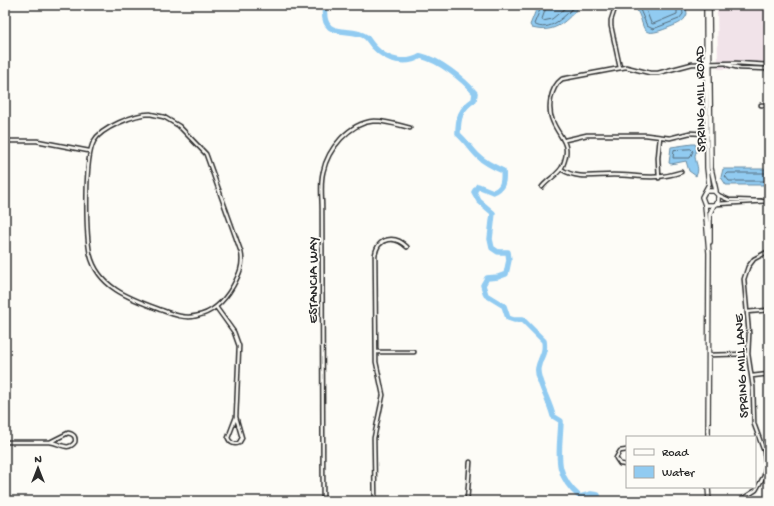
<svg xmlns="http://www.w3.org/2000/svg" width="774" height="506" viewBox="0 0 774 506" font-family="'Gochi Hand',sans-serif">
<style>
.built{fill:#f1e3e9}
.water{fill:#91cbf1;stroke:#688ba2}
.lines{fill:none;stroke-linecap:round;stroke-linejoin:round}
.shore{stroke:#546b7a;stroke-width:1}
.river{stroke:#91cbf1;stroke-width:5.5}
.minor-casing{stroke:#2b2b2b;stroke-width:5.5}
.tertiary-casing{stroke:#2b2b2b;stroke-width:6}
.minor{stroke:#fdfcf7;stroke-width:2.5}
.tertiary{stroke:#fdfcf7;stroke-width:3.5}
.labels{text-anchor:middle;stroke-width:3.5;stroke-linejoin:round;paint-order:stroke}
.street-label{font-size:14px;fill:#2b2b2b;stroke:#fdfcf7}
</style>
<rect width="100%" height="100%" fill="#fdfcf7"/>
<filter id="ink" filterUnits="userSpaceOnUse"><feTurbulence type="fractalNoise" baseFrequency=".025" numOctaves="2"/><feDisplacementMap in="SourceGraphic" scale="8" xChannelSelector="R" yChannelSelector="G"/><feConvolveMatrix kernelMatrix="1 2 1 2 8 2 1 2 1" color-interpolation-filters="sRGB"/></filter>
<g filter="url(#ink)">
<path class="built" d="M 717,5 L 769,5 L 769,68 L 718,69 Z"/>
<path class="water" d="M 538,5 L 581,5 C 566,21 556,34 532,28 L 530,25 Z
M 633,5 L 686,5 L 687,14 C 684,22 678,24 670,27 C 634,42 649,23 633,5 Z
M 692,144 L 695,144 C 698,150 695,152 695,157 C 696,164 700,169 696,176 L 689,171 L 686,161 L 671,164 L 669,163 L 671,147 Z
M 723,169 L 769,169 L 769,185 L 726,185 L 721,177 Z"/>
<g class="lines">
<path class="shore" d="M 542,5 L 534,24 C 549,34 566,15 576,5
M 547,5 L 542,19 L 543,21 L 552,19 L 569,5
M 638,5 L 647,26 L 653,29 L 679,19 L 683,14 L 682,5
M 644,5 L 651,23 L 653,24 L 677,14 L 677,5
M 691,149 L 693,151 L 690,158 L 673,158 L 674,150 Z
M 769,173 L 728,173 L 725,176 L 729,181 L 769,181"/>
<path class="river" d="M 325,5 C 320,43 351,25 366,37 C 369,40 371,44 374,47 C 387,61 406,65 421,56 C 439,60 463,79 475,93 L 474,100 C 460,109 458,118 458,134 C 466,141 471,149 478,156 C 485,163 494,167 503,171 C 504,181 503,189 493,192 L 478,186 L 474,192 L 479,201 L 493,213 L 490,239 L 492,248 L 498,252 L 508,252 L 509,260 L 506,274 L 498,277 L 487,278 L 483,285 L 486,295 L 504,306 L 508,318 L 514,320 L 523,320 L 544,341 C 546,354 540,357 538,368 C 536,379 550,402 553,416 L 561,421 C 560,453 552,473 580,497 L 591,494 L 598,495 L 599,501"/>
<g class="minor-casing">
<path id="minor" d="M 616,5 L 611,20 L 611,26 L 620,68
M 728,65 L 740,68 L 769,69
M 761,105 L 769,105
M 150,114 L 164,117 L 179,126 L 206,154 L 241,252 C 244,265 239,275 233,286 C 225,300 213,313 196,316 C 184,319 172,314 161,310 C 131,299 98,288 90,254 C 86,234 84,158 94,141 C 101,128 135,114 150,114 Z
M 565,140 L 587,135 L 646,135 L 670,138 L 690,133 L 708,134
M 5,141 L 37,141 L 89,151
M 561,169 C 578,180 594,175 613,175 C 639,175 654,181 681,172
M 659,178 L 658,158 L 660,137
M 542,187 C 548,179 560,174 563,165 C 572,143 560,139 553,122 C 547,109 550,88 562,79 L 626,67 L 650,73 L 658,73 L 692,64 L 736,63 L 769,65
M 718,195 L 729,200 L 761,201
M 716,204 L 769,201
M 216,307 L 234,332 L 239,346 L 236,417
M 747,312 L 769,310
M 376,352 L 414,352
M 709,355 L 748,354
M 752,376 L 769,374
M 236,417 L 242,438 L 239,443 C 234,445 230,443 228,438 Z
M 68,433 C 74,434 76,437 75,442 C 68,452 60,443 50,442 Z
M 5,442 L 50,442
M 627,450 L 620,451 L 616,458 L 620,464 L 627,465
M 323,501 L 322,209 C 322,197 320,184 323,172 C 328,149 349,123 374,121 C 387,121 399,125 410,128
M 375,501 L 374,438 L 383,395 L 376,362 L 375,255 C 378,237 395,235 407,247
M 467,501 L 470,462
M 739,501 L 756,490 L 764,476 L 766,465 L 764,451 L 754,424 L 753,387 L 748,354 L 749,334 L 744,279 L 748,267 L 754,259 L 769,251"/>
</g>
<g class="tertiary-casing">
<path id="tertiary" d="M 706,5 L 707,168 L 709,184 L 702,197 L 705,205 L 714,205 L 718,202 L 718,195 L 714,191 L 707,191
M 709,5 L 711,168 L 716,191
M 705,205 L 709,253 L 708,437
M 710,242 L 710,213 L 714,205
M 708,487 L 709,501"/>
</g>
<use href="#minor" class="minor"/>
<use href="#tertiary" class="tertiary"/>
</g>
</g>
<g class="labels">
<g class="street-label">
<text transform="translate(699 99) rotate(-91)" y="5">SPRING MILL ROAD</text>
<text transform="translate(312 280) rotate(-90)" y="5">ESTANCIA WAY</text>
<text transform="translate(740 366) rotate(-93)" y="5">SPRING MILL LANE</text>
</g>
</g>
<rect width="774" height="506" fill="none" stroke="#fdfcf7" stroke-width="20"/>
<rect x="10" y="10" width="754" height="486" fill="none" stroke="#2b2b2b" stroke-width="1.5" filter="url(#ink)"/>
<rect x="626" y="436" width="130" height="52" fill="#fdfcf7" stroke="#a9a8a5"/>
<rect x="634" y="449" width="20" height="6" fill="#fdfcf7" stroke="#a9a8a5"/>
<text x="662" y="456" font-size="12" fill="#2b2b2b">Road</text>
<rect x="634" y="466" width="20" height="12" fill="#91cbf1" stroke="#a9a8a5"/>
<text x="662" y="476" font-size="12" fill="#2b2b2b">Water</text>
<g transform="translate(38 468)" stroke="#fdfcf7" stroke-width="3" paint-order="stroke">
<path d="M0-3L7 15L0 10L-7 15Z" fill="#2b2b2b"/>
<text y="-6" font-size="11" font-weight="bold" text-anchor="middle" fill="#2b2b2b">N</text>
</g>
</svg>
